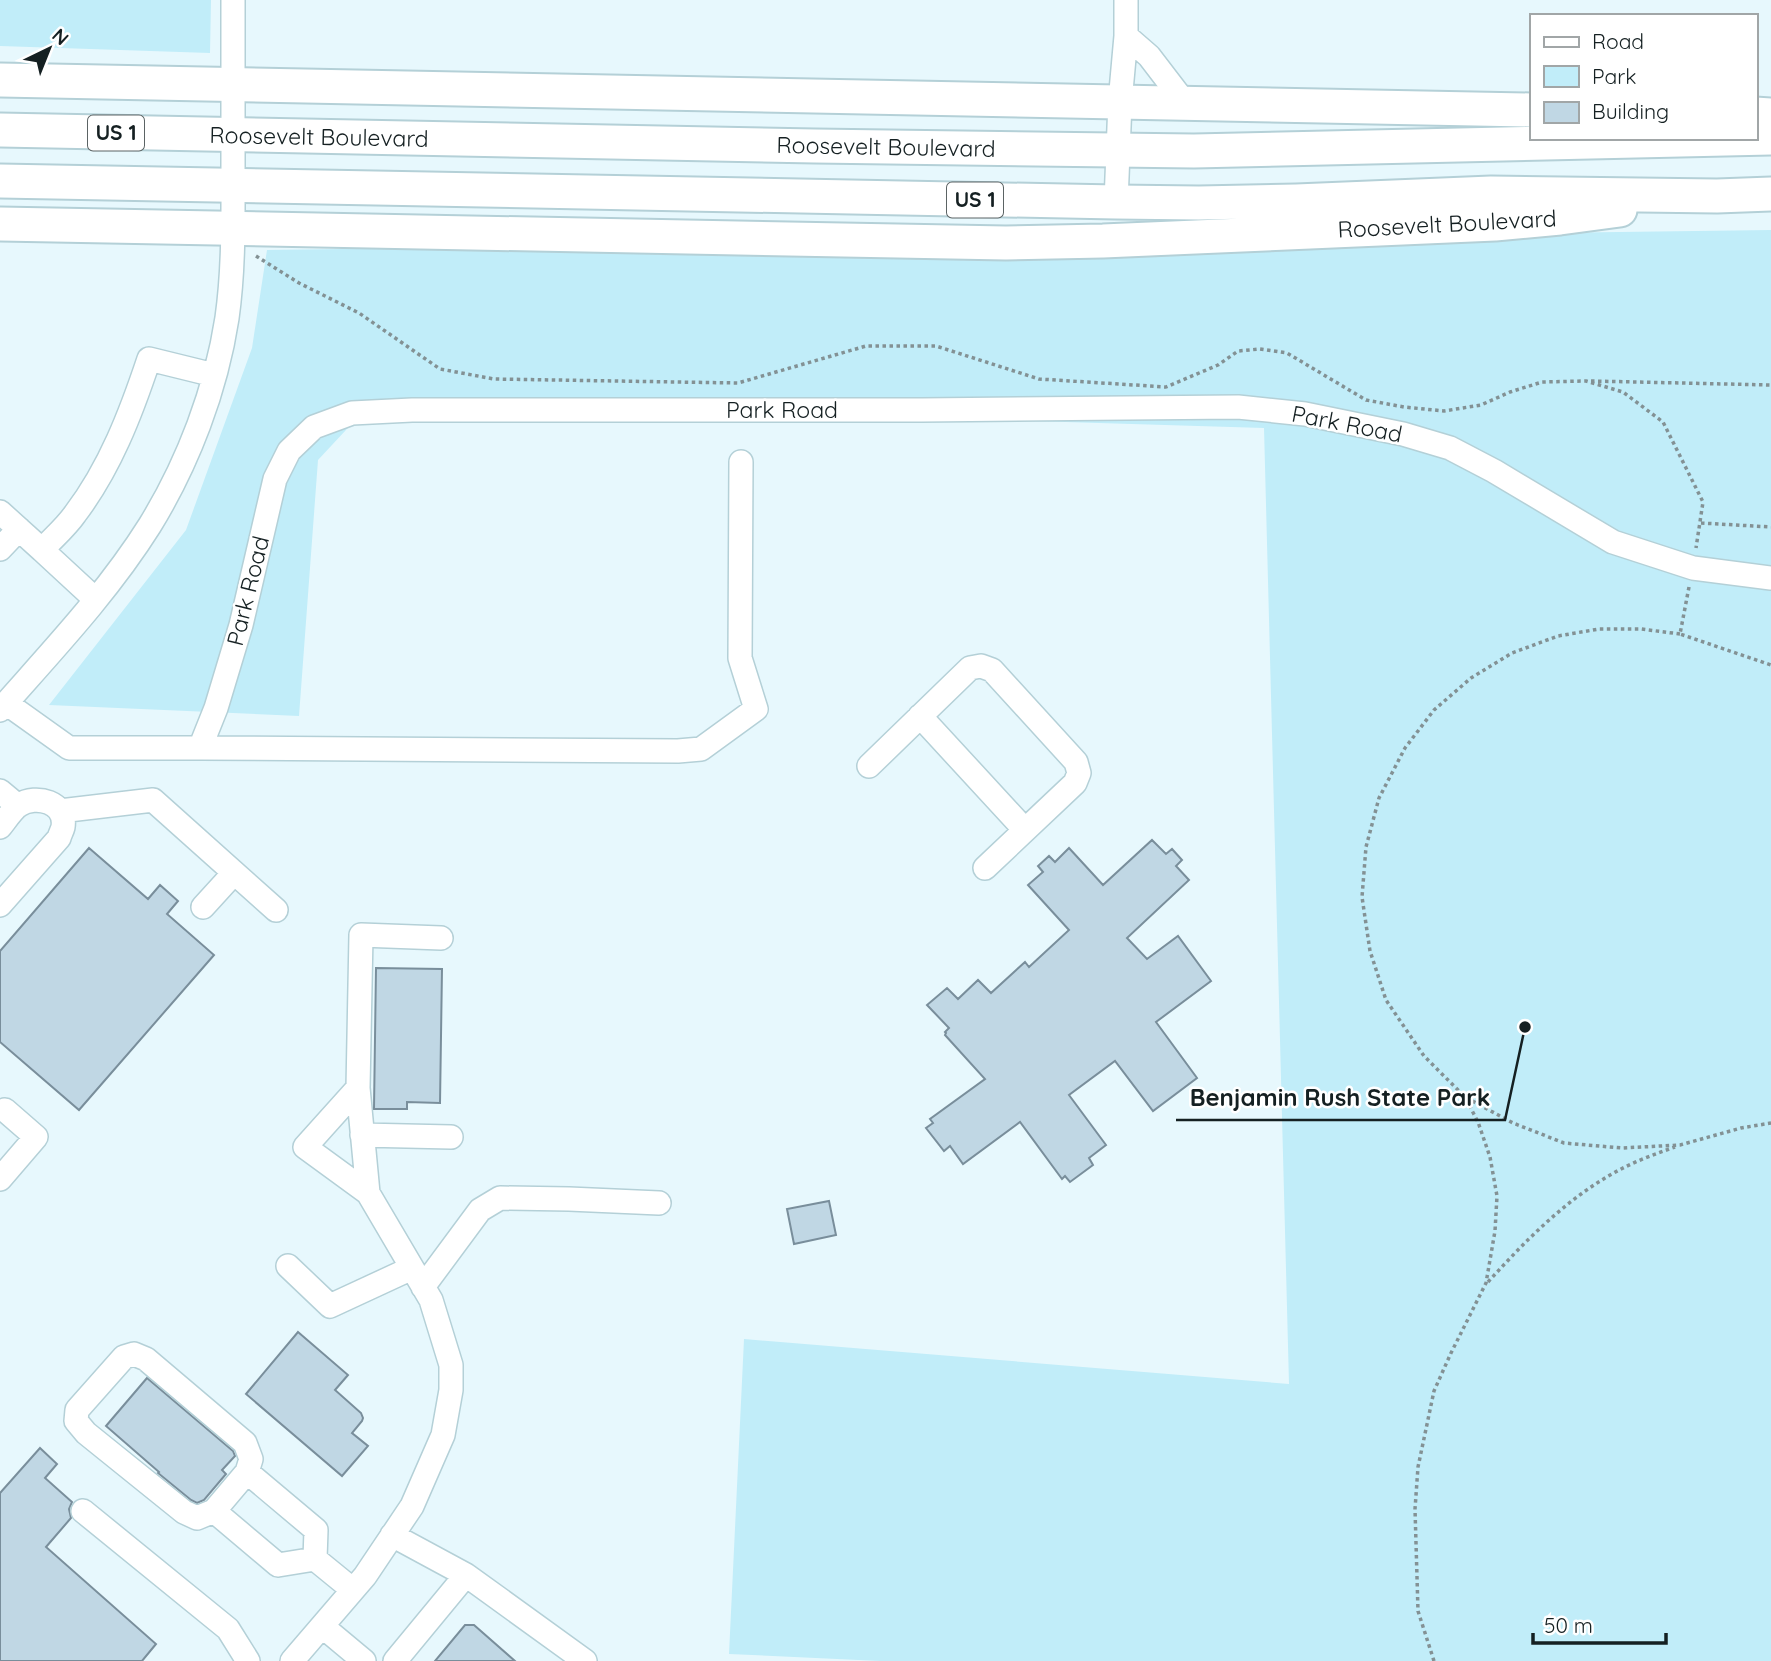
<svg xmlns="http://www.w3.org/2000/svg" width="1771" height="1661" viewBox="0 0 1771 1661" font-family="Quicksand,sans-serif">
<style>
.green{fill:#c1edf9}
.building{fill:#c0d7e4;stroke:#798e9b;stroke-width:2}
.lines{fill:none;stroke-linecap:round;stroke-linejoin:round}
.minor-casing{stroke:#b4d0d7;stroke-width:26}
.highway-casing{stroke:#b4d0d7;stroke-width:37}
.path{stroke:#839194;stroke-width:3.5;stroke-dasharray:3.5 3.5;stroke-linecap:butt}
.minor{stroke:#fff;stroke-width:23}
.highway{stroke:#fff;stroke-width:33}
.labels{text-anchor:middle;stroke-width:5;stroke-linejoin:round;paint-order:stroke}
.shield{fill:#fff;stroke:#5b6364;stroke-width:2}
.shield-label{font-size:21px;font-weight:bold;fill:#152022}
.street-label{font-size:23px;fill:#152022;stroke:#fff}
.leader{fill:none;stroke:#152022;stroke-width:2.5}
.callout-dot{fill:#152022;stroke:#fff;stroke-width:2.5}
.callout-label{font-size:24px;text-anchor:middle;font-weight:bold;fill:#152022;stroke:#fff;stroke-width:5;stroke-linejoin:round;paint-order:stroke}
</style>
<rect width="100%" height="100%" fill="#e7f8fd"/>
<path class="green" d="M 0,0 L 211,0 L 210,53 L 0,46 Z
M 1771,230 L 1771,1661 L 880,1661 L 729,1654 L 744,1339 L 1289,1384 L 1264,428 L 373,401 L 318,460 L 299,716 L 49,705 L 186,530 L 252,348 L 267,250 Z"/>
<path class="building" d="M 1152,840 L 1166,854 L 1172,849 L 1182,860 L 1176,866 L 1189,880 L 1127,938 L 1147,959 L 1178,936 L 1211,981 L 1156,1022 L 1197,1078 L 1153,1111 L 1115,1061 L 1069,1095 L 1106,1145 L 1089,1158 L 1093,1165 L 1070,1182 L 1065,1176 L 1062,1179 L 1020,1122 L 963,1164 L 950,1146 L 944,1151 L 926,1128 L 933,1123 L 930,1119 L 985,1079 L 945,1035 L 946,1033 L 945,1032 L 949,1028 L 927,1005 L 947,988 L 958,999 L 978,980 L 991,993 L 1025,962 L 1029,967 L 1069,930 L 1028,885 L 1043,872 L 1038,866 L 1049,856 L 1055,862 L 1069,848 L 1103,885 Z
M 89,848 L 148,899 L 160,885 L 178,901 L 167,914 L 214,955 L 79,1110 L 0,1042 L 0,951 Z
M 376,968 L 442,969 L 440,1103 L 407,1102 L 407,1109 L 374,1109 Z
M 829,1201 L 836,1235 L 794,1244 L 787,1209 Z
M 298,1332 L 348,1375 L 335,1390 L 361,1413 L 363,1418 L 362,1421 L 352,1433 L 368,1446 L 342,1476 L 246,1394 Z
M 147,1378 L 233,1451 L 235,1456 L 222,1470 L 226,1474 L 204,1500 L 197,1503 L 191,1500 L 158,1473 L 159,1472 L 106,1426 Z
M 40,1448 L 57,1464 L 45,1478 L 72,1502 L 69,1509 L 71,1518 L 46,1547 L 156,1644 L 142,1661 L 0,1661 L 0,1493 Z
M 465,1625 L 474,1625 L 515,1661 L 435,1661 Z"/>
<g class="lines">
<g class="minor-casing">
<path id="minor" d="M 1126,36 L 1126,0
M 1116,202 L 1120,102 L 1126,36 L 1149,56 L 1185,103
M 0,512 L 42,550
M 0,549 L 19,529
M 95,599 L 42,550 C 53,538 66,527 75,514 C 110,468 131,413 149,359 L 214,375
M 6,703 L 69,748 L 200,748 L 216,708 L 241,625 L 275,479 L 289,451 L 314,427 L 352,413 L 412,410 L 922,410 L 1238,407 L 1305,414 L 1403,434 L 1450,448 L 1494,471 L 1613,542 L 1693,568 L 1771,578
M 0,710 C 52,651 108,592 150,525 C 188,463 216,390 227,318 C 234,268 233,219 233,170 C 233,113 233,57 233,0
M 920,716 L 1025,830
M 200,748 L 678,751 L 701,749 L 756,709 L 740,658 L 741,462
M 869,766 L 970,668 L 981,666 L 992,670 L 1076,762 L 1079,773 L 1075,783 L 985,868
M 0,791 L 18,806
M 60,811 L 153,800 L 276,910
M 0,827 C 5,821 12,810 19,805 C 36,794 67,802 63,827 C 62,831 60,834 59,838 L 0,905
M 203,907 L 234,873
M 358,1088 L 368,1193
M 362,1135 L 451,1137
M 0,1179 L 36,1137 L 5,1110
M 288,1266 L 330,1306 L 412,1268
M 423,1287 L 480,1210 L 500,1198 L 569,1199 L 659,1203
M 134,1354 L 146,1359 L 245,1443 L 251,1459 L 247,1472 L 214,1511 L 197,1518 L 184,1512 L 86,1433 L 76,1421 L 77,1410 L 124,1357 Z
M 247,1472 L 316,1530 L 315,1559 L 353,1590
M 83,1511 L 228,1629 L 248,1661
M 214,1511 L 278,1565 L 315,1559
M 392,1535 L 466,1575 L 395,1661
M 466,1575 L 585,1661
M 322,1626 L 364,1661
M 292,1661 L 365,1576 L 412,1506 L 443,1435 L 451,1390 L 451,1365 L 431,1300 L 368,1193 L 305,1147 L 358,1088 L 361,935 L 441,938"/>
</g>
<g class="highway-casing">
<path id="highway" d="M 0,80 L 1531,110
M 1755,114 L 1771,115
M 0,130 L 815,146 L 1194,151 L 1771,138
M 0,181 L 1116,202 L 1199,203 L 1296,201 L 1491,193 L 1717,196 L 1771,194
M 0,224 L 1006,243 L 1103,241 L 1495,224 L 1560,218 L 1620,210"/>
</g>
<path class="path" d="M 256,256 L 299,283 L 359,313 L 440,369 L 494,379 L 738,383 L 866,346 L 936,346 L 1039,379 L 1166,387 L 1218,365 L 1238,351 L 1260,349 L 1287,353 L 1366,400 L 1404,407 L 1444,411 L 1481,405 L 1510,392 L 1542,382 L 1586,381 L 1623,392 L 1663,422 L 1703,502 L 1696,548
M 1591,381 L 1771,385
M 1701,523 L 1771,527
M 1689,587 L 1680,634 L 1771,665
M 1680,634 L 1641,629 L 1599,629 L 1558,636 L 1512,653 L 1471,678 L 1434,710 L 1405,748 L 1379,798 L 1366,847 L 1362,897 L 1370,951 L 1386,1000 L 1424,1056 L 1465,1097 L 1513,1123 L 1564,1143 L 1622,1148 L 1680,1145 L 1741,1128 L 1771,1123
M 1488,1282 C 1528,1238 1571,1194 1625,1167 C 1641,1159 1658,1153 1675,1147
M 1434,1661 L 1418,1611 L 1415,1509 L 1418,1467 L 1434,1391 L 1451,1353 L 1486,1283 L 1495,1231 L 1497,1196 L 1490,1157 L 1478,1122 L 1466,1099"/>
<use href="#minor" class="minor"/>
<use href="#highway" class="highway"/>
</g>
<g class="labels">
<g class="shield">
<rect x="88" y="115.5" width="56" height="35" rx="5"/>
<rect x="947" y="182.5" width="56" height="35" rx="5"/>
</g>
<g class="shield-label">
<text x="116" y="140">US 1</text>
<text x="975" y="207">US 1</text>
</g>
<g class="street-label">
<text transform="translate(319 137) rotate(1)" y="8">Roosevelt Boulevard</text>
<text transform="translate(886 147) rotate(1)" y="8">Roosevelt Boulevard</text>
<text transform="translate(1447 224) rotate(-3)" y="8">Roosevelt Boulevard</text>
<text x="782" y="418">Park Road</text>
<text transform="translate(1347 424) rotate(11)" y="8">Park Road</text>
<text transform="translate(248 591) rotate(-76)" y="8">Park Road</text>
</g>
</g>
<path class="leader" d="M1525 1027L1505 1120H1176"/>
<circle class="callout-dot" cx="1525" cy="1027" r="7"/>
<g class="callout-label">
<text x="1340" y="1106">Benjamin Rush State Park</text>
</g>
<rect x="1530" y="14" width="228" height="126" fill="#ffffff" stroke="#a1a6a7" stroke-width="2"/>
<rect x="1544" y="37" width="35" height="10" fill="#ffffff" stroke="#a1a6a7" stroke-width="2"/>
<text x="1592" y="49" font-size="21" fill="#152022">Road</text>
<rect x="1544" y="66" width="35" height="21" fill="#c1edf9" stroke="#a1a6a7" stroke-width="2"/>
<text x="1592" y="84" font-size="21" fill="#152022">Park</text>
<rect x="1544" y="102" width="35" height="21" fill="#c0d7e4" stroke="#a1a6a7" stroke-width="2"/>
<text x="1592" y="119" font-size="21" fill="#152022">Building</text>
<g transform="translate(49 49) rotate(43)" stroke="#ffffff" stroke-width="5" paint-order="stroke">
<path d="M0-5L12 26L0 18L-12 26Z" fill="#152022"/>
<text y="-10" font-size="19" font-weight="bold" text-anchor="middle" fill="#152022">N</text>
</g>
<path d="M1533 1633v10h133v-10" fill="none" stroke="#152022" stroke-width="3.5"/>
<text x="1544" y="1633" font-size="21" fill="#152022" stroke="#ffffff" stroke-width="5" paint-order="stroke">50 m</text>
</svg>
